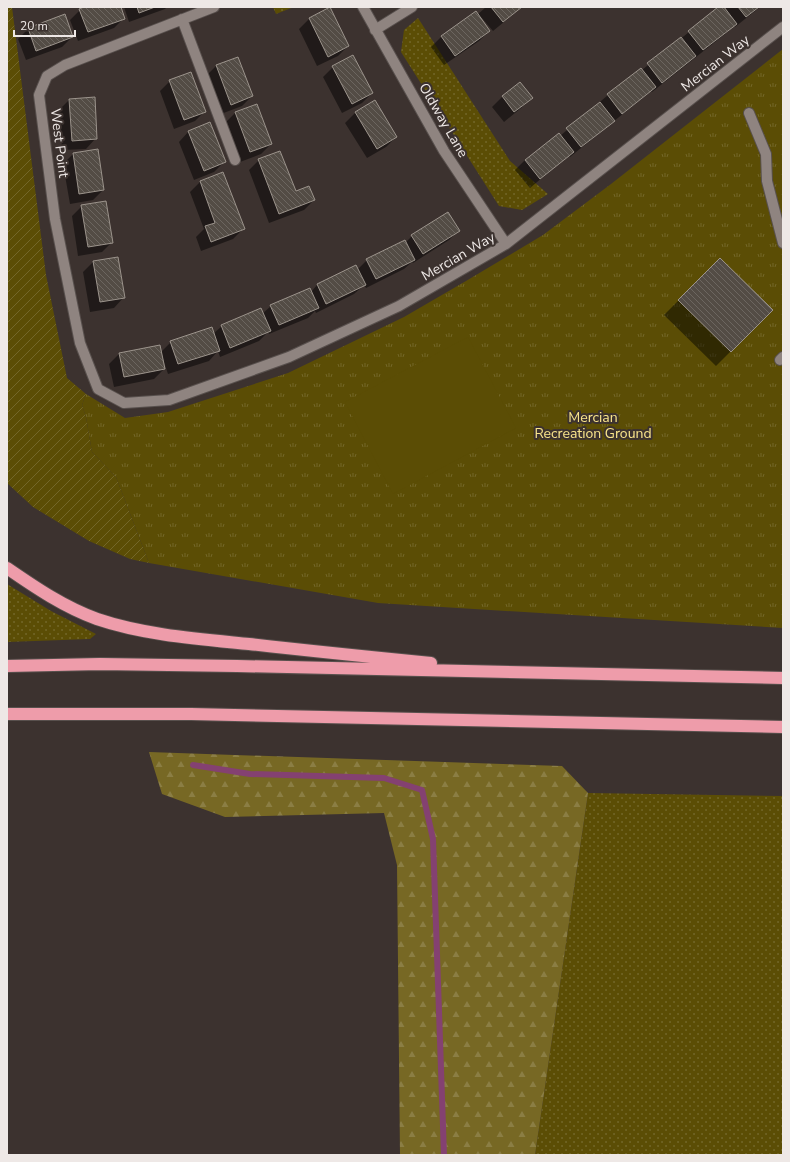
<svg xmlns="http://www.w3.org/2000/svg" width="790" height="1162" viewBox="0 0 790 1162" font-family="'Nunito Sans',sans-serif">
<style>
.grass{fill:url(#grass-dots)}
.forest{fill:url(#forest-firs)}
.park{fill:url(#park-tufts)}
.garden{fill:url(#garden-furrows)}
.pitch{fill:#5b4d05}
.shadow{fill:#0007}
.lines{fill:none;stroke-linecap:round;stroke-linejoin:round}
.stream{stroke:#844171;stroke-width:6}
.building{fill:url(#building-back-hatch);stroke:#9c948c}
.service-casing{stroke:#58504d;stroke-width:12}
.minor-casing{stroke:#58504d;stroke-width:12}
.motorway-casing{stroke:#58504d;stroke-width:14}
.service{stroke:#8f8480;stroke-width:10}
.minor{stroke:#8f8480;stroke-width:10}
.motorway{stroke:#ee9caa;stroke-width:12}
.labels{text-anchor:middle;stroke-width:4;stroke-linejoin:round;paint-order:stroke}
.street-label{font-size:14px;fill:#eee8e6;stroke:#3c322f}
.park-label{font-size:14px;fill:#fae58b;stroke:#3c322f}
</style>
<defs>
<pattern id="grass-dots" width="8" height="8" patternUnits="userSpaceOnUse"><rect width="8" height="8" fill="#5b4d05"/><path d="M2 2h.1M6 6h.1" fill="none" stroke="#736729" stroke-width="1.8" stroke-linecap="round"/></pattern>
<pattern id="forest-firs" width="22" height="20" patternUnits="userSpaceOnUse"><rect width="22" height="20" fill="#776824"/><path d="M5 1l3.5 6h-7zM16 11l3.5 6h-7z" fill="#8b7e44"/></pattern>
<pattern id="park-tufts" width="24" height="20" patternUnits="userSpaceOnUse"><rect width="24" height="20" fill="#5b4d05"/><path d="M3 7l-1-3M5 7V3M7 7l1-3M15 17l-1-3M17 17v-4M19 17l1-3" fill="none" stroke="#736729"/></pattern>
<pattern id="garden-furrows" width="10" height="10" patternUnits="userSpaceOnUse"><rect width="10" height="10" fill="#5b4d05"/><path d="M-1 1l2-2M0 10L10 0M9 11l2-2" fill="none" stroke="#736729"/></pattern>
<pattern id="building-back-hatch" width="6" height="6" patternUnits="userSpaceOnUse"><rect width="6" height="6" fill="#534c45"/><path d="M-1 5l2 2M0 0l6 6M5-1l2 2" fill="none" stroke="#6c6660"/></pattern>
</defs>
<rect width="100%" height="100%" fill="#3c322f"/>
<path class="grass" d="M 273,7 L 294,7 L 276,14 Z
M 418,18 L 510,161 L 548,194 L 522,210 L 499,206 L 401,52 L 404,30 Z
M 7,584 L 51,611 L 96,634 L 90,639 L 7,642 Z
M 588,793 L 783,796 L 783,1155 L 535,1155 Z"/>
<path class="forest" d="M 149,752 L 562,766 L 588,793 L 535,1155 L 400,1155 L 397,865 L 384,813 L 225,817 L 162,794 Z"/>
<path class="park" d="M 783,49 L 783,628 L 378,603 L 149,563 L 116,477 L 92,452 L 86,417 L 82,405 L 86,394 L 125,418 L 168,412 L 288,373 L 404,317 L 466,281 L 543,235 L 611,184 Z"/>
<path class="garden" d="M 7,7 L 12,7 L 46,275 L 67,378 L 86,394 L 82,405 L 86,417 L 92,452 L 116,477 L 149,563 L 130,559 L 89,541 L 33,507 L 7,483 Z"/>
<path class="pitch" d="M 468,337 L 516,428 L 393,494 L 345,402 Z"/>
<path class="shadow" d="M 87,7 L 119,7 L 124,18 L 114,28 L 78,41 L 70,20 L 80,10 Z
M 124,7 L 167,7 L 165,9 L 129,22 Z
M 486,7 L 522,7 L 493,31 L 481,17 L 479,18 L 489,31 L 479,41 L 444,65 L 431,47 L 441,37 L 475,12 L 477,15 Z
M 720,7 L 760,7 L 735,27 L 734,25 L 725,34 L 652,92 L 651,91 L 570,157 L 569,155 L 530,188 L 515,170 L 525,160 L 560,136 L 608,95 L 641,69 L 642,70 Z
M 329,9 L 348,46 L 338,56 L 317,66 L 299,29 L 309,19 Z
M 28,29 L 72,37 L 62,47 L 26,60 L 18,39 Z
M 216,66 L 252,96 L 242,106 L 221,114 L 206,76 Z
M 333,67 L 372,93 L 362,103 L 342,113 L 323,77 Z
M 170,81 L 205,111 L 195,121 L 174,129 L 160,91 Z
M 520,83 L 531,98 L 521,108 L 504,122 L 492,107 L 502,97 Z
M 69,100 L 96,138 L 86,149 L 62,150 L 59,110 Z
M 256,105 L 271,144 L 261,154 L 240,162 L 225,123 L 235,113 Z
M 355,113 L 396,137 L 386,147 L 367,158 L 345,123 Z
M 189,131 L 224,162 L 214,172 L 194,180 L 179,142 Z
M 73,154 L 103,190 L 93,200 L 70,204 L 63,164 Z
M 259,160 L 295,192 L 314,200 L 304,210 L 269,223 L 249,170 Z
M 222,173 L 243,229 L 233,239 L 201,251 L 196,237 L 204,229 L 190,192 L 200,182 Z
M 82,206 L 112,242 L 102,252 L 78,256 L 72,216 Z
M 459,230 L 449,240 L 413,263 L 412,262 L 404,269 L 366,288 L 364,285 L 354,294 L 316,313 L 315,311 L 308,318 L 269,334 L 268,332 L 259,341 L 220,357 L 218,351 L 209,361 L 168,374 L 163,359 L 162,360 L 164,369 L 154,379 L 114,387 L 109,364 L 119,354 L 161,352 L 171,342 L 213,334 L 222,326 L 262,314 L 271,306 L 311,292 L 317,285 L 355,266 L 357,270 L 367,260 L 406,242 L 412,236 Z
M 720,259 L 772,310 L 716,366 L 664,315 Z
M 93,262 L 124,297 L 114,308 L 90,312 L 83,272 Z"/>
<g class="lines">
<path class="stream" d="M 193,765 L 250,774 L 384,778 L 422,790 L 433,839 L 444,1155"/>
</g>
<path class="building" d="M 84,7 L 121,7 L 125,19 L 88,32 L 79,9 Z
M 137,7 L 155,7 L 139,13 Z
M 330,7 L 349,46 L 328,57 L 309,18 Z
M 491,7 L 522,7 L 503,22 Z
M 718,7 L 724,7 L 737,24 L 703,50 L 688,31 Z
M 738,7 L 759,7 L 746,17 Z
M 476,11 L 490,31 L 455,56 L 441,36 Z
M 65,14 L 73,37 L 36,51 L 28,28 Z
M 681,37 L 696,56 L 662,83 L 647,63 Z
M 353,55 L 373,93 L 352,104 L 332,66 Z
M 238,57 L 253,96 L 231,105 L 216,65 Z
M 641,68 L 656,87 L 622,114 L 607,94 Z
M 191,72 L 206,112 L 184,120 L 169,80 Z
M 520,82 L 533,98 L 514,112 L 502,96 Z
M 95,97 L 97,139 L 72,141 L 69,99 Z
M 375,100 L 397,137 L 377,149 L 355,112 Z
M 600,102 L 615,121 L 581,147 L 566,128 Z
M 257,104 L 272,144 L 250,152 L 235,112 Z
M 210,122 L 226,162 L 204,171 L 188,131 Z
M 559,133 L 574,152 L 540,179 L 525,160 Z
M 98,149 L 104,190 L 79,194 L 73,153 Z
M 280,151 L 296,191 L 309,186 L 315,200 L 279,214 L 258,159 Z
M 223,172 L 245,229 L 211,242 L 205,226 L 215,223 L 200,181 Z
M 106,201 L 113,243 L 88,247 L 81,205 Z
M 448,212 L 460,231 L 423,254 L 411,235 Z
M 405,240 L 415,260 L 376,279 L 366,259 Z
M 118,257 L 125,298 L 100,302 L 93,261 Z
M 720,258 L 773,310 L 731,352 L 678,300 Z
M 356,265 L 366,285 L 326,304 L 317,284 Z
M 310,288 L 319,308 L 279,325 L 270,305 Z
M 261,308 L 271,331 L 230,348 L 221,325 Z
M 212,327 L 220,351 L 178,364 L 170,341 Z
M 160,345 L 165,369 L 124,377 L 119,353 Z"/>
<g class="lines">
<g class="service-casing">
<path id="service" d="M 749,113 L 766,154 L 767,181 L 783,243
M 780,360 L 783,357"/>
</g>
<g class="minor-casing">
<path id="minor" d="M 214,7 L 65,65 L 47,76 L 39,95 L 55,219 L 80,343 L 98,389 L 124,403 L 169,400 L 289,357 L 399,306 L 506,244 L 783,27
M 363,7 L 444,151 L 506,244
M 182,19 L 235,160
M 375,30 L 412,7"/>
</g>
<g class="motorway-casing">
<path id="motorway" d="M 7,568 C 36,588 64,607 97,619 C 144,635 199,639 249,644 C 310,651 370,657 431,663
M 7,666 L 100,664 L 237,666 L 783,678
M 7,714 L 191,714 L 783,727"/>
</g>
<use href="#service" class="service"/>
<use href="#minor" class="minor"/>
<use href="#motorway" class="motorway"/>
</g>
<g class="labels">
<g class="street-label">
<text transform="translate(715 63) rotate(-38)" y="5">Mercian Way</text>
<text transform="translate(444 120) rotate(60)" y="5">Oldway Lane</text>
<text transform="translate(60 143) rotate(83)" y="5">West Point</text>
<text transform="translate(458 256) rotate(-30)" y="5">Mercian Way</text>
</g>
<g class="park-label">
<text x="593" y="422">Mercian<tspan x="593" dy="16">Recreation Ground</tspan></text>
</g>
</g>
<rect width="790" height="1162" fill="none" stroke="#eee8e6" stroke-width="16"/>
<path d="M14 30v6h61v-6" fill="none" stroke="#eee8e6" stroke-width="2"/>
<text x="20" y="30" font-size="12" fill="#eee8e6" stroke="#3c322f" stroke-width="3" paint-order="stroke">20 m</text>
</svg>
